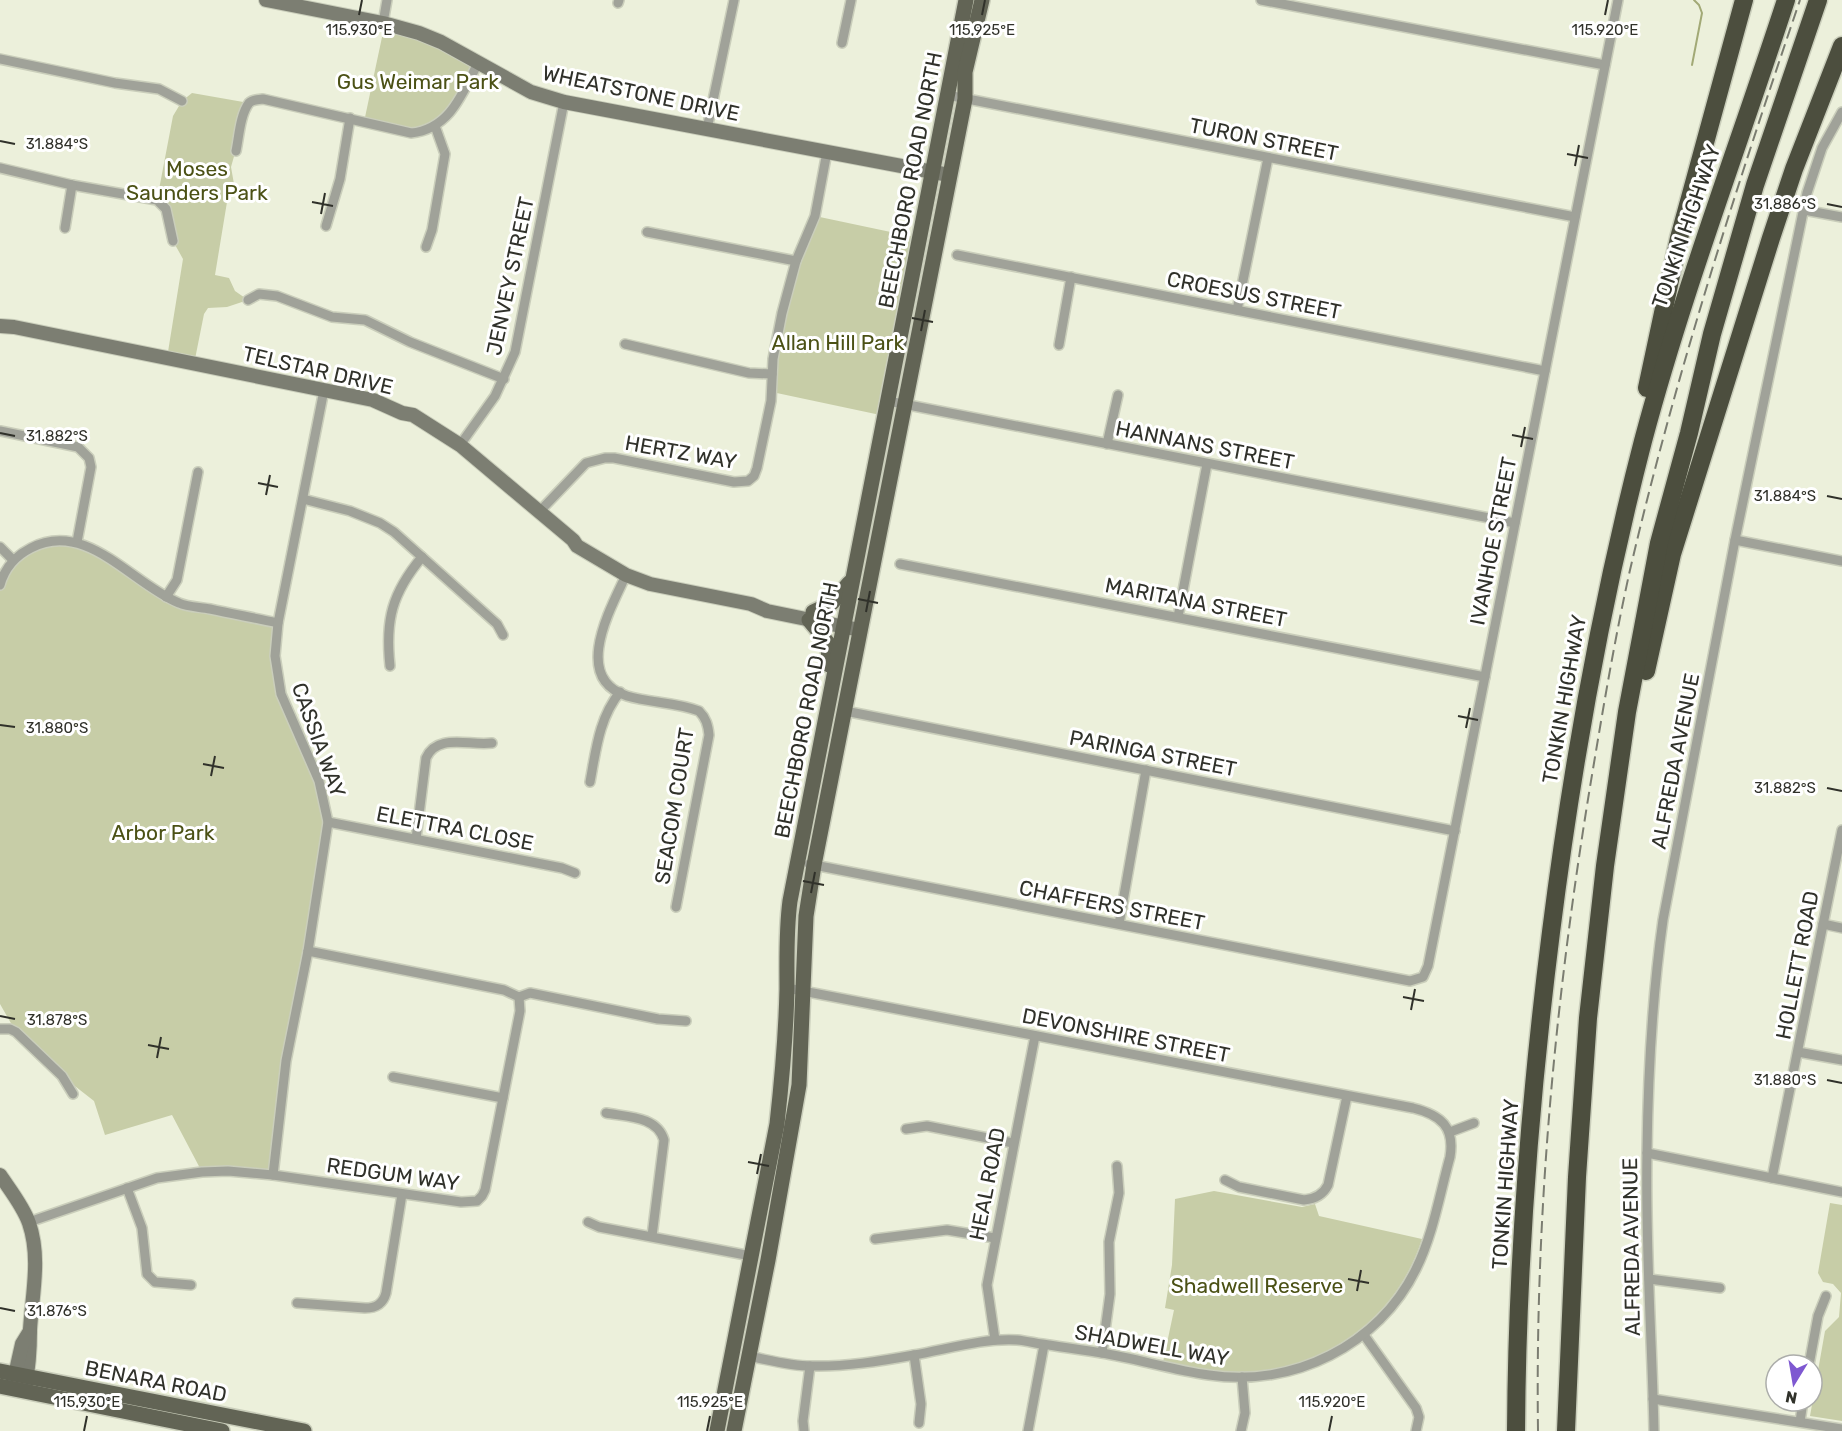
<svg xmlns="http://www.w3.org/2000/svg" width="1842" height="1431" viewBox="0 0 1842 1431" font-family="Rubik,sans-serif">
  <rect width="100%" height="100%" fill="#ecf0db"/>
  <g fill="#c7cda7">
    <polygon points="385,23 478,63 455,108 419,132 364,122"/>
    <polygon points="192,93 249,103 231,167 234,184 227,202 215,275 229,278 235,291 248,300 227,307 208,308 204,314 194,364 167,358 183,259 173,241 166,209 157,200 173,116 182,101"/>
    <polygon points="815,216 919,238 885,416 772,392 782,313"/>
    <polygon points="77,542 166,597 278,623 276,667 327,810 286,1061 273,1175 202,1172 172,1115 105,1135 94,1101 62,1076 16,1032 0,1004 0,585 8,567 36,545"/>
    <path d="M1214,1191L1302,1207L1315,1204L1319,1216L1422,1239C1397,1319 1323,1371 1240,1373C1214,1373 1188,1367 1163,1362L1174,1310L1165,1308L1172,1265L1175,1199Z"/>
    <polygon points="1830,1203 1842,1205 1842,1421 1810,1416 1825,1331 1839,1317 1841,1293 1833,1284 1823,1282 1818,1273"/>
  </g>
  <g fill="none" stroke-linecap="round" stroke-linejoin="round">
    <polyline stroke="#a2a976" stroke-width="2" points="1692,65 1702,13 1699,5 1694,0"/>
    <g stroke="#cacebb" stroke-width="12">
      <g id="street">
        <polyline points="1261,0 1605,65"/>
        <polyline points="618,3 619,0"/>
        <polyline points="383,23 387,0"/>
        <polyline points="842,43 851,0"/>
        <polyline points="0,59 115,83 159,89 182,101"/>
        <polyline points="947,95 1575,217"/>
        <polyline points="707,129 734,0"/>
        <path d="M236,151C239,137 240,115 249,103C253,99 258,100 263,99L411,133C450,129 462,94 478,63"/>
        <polyline points="0,168 72,185 157,200 166,209 173,241"/>
        <polyline points="1804,210 1842,217"/>
        <polyline points="326,226 340,179 350,118"/>
        <polyline points="65,228 72,185"/>
        <polyline points="647,232 796,261"/>
        <polyline points="426,247 432,230 445,154 435,126"/>
        <polyline points="957,255 1545,371"/>
        <polyline points="248,300 259,294 277,296 332,317 365,320 410,342 504,379"/>
        <polyline points="1237,310 1268,158"/>
        <polyline points="625,344 749,373 772,374"/>
        <polyline points="1059,345 1071,277"/>
        <polyline points="888,401 1515,523"/>
        <polyline points="0,431 78,447 89,458 91,467 77,542"/>
        <polyline points="1107,444 1118,395"/>
        <polyline points="460,445 495,396 515,352 564,102"/>
        <polyline points="303,499 350,511 380,523 394,532 497,624 503,635"/>
        <polyline points="539,512 586,463 605,458 614,458 734,482 748,481 754,476 757,468 771,401 773,359 782,313 796,261 815,216 827,152"/>
        <polyline points="1735,540 1842,561"/>
        <polyline points="0,547 13,560"/>
        <polyline points="900,564 1485,677"/>
        <path d="M626,575C611,608 571,678 627,696C650,703 676,702 699,711C706,718 708,725 709,735L676,907"/>
        <path d="M0,585C5,567 15,556 31,548C86,519 132,584 179,603C188,607 200,607 210,609C233,614 255,618 278,623"/>
        <polyline points="166,597 177,580 198,472"/>
        <polyline points="1178,617 1207,464"/>
        <path d="M390,666C385,620 392,593 422,557"/>
        <polyline points="845,711 1455,831"/>
        <path d="M590,782C596,750 599,718 620,692"/>
        <polyline points="328,822 562,868 575,873"/>
        <path d="M416,839L426,758C437,733 469,746 492,743"/>
        <polyline points="809,864 1410,981 1423,977 1428,966 1618,0"/>
        <polyline points="1119,924 1146,770"/>
        <polyline points="1823,924 1842,928"/>
        <polyline points="519,997 530,993 658,1019 686,1021"/>
        <polyline points="0,1029 10,1029 16,1032 62,1076 73,1094"/>
        <polyline points="1798,1052 1842,1060"/>
        <polyline points="393,1077 503,1098"/>
        <path d="M606,1113C627,1117 657,1116 664,1140L652,1236"/>
        <polyline points="906,1129 927,1126 1013,1143"/>
        <polyline points="1450,1132 1474,1123"/>
        <polyline points="1647,1153 1842,1192"/>
        <polyline points="273,1175 286,1061 308,951 328,822 319,781 281,694 275,656 278,623 324,390"/>
        <polyline points="1772,1178 1842,830"/>
        <path d="M1225,1180L1239,1187L1304,1200C1315,1199 1323,1195 1328,1185L1347,1096"/>
        <polyline points="127,1188 142,1228 147,1274 155,1282 191,1285"/>
        <polyline points="29,1222 157,1178 202,1172 228,1171 273,1175 461,1202 477,1201 482,1196 485,1190 520,1011 519,997 504,990 308,951"/>
        <polyline points="588,1222 599,1227 751,1256"/>
        <polyline points="875,1239 947,1230 995,1238"/>
        <polyline points="1649,1279 1720,1288"/>
        <path d="M297,1303L365,1308C376,1308 383,1304 386,1293L402,1194"/>
        <polyline points="1364,1335 1416,1408 1419,1417 1416,1431"/>
        <polyline points="995,1340 987,1285 1035,1036"/>
        <polyline points="1102,1353 1110,1294 1109,1242 1119,1193 1117,1166"/>
        <polyline points="914,1355 921,1404 919,1423"/>
        <path d="M748,1356C769,1360 790,1366 811,1366C845,1367 881,1361 914,1355C948,1349 983,1338 1017,1340C1028,1341 1038,1344 1049,1345C1066,1348 1085,1350 1102,1353C1138,1359 1173,1370 1209,1375C1293,1388 1379,1345 1416,1269C1433,1235 1440,1193 1450,1157C1455,1127 1441,1115 1413,1108L787,988"/>
        <polyline points="1809,1365 1818,1316 1826,1296"/>
        <polyline points="1653,1399 1842,1429"/>
        <polyline points="1800,1422 1803,1401"/>
        <polyline points="804,1431 803,1421 810,1366"/>
        <polyline points="1028,1431 1044,1345"/>
        <polyline points="1241,1431 1245,1413 1242,1377"/>
        <path d="M1654,1431C1652,1338 1645,1245 1647,1152C1648,1075 1652,997 1663,920L1735,540L1807,193L1822,148L1842,112"/>
      </g>
    </g>
    <g stroke="#cacebb" stroke-width="16">
      <g id="secondary">
        <polyline points="266,0 383,23 419,33 441,42 531,92 564,102 949,175"/>
        <polyline points="0,326 14,327 373,400 402,413 413,415 460,445 573,540 577,546 626,575 650,584 751,604 767,611 855,629"/>
        <path d="M0,1175C10,1190 23,1206 29,1223C41,1258 32,1295 30,1330C30,1349 29,1367 25,1386"/>
        <polyline points="13,1384 22,1344 30,1331"/>
      </g>
    </g>
    <g stroke="#cacebb" stroke-width="18">
      <g id="primary">
        <polyline points="813,612 832,603 849,583"/>
        <polyline points="809,620 828,643 829,665"/>
        <polyline points="0,1371 304,1431"/>
        <polyline points="0,1386 222,1431"/>
        <path d="M717,1431L777,1124C782,1079 786,1034 787,989C787,960 786,931 790,901L966,0"/>
        <polyline points="734,1431 768,1260 799,1085 806,916 814,865 965,99 965,72 982,0"/>
      </g>
    </g>
    <g stroke="#cacebb" stroke-width="21">
      <g id="highway">
        <polyline points="1647,388 1679,238 1744,0"/>
        <polyline points="1646,671 1672,554 1771,238 1794,169 1842,46"/>
        <path d="M1516,1431C1517,1264 1530,1098 1551,932C1572,766 1601,603 1643,441C1683,291 1738,147 1786,0"/>
        <polyline points="1566,1431 1577,1177 1588,1018 1605,866 1627,712 1659,543 1689,433 1712,334 1755,185 1818,0"/>
      </g>
    </g>
    <use href="#street" stroke="#a0a299" stroke-width="9"/>
    <use href="#secondary" stroke="#7c7e72" stroke-width="14"/>
    <use href="#primary" stroke="#626455" stroke-width="15"/>
    <use href="#highway" stroke="#4c4e3e" stroke-width="18"/>
    <path stroke="#7b7d71" stroke-width="2" stroke-dasharray="12 6" stroke-linecap="butt" d="M1538,1431C1535,1215 1555,1000 1590,787C1602,715 1614,642 1630,570C1675,377 1736,188 1800,0"/>
  </g>
  <path fill="none" stroke="#30312a" stroke-width="2" d="M359,15L362,0M982,15L985,0M1605,15L1608,0M0,141L15,144M1567,154L1588,158M1575,166L1579,145M312,202L333,206M1827,204L1842,207M321,214L325,193M912,318L933,322M921,331L925,310M0,433L15,436M1512,435L1533,439M1521,447L1525,427M258,483L278,487M266,495L270,475M1827,496L1842,499M858,599L878,603M866,612L870,591M1458,716L1478,720M0,725L15,727M1466,728L1470,708M203,764L224,768M211,776L215,756M1827,788L1842,791M803,881L824,885M811,893L815,872M1403,997L1424,1001M1411,1010L1415,989M0,1016L15,1019M148,1045L169,1049M157,1058L161,1037M1827,1080L1842,1083M748,1162L769,1166M757,1174L761,1154M1348,1279L1369,1283M1357,1291L1361,1270M0,1308L15,1311M84,1431L87,1416M707,1431L710,1416M1329,1431L1332,1416"/>
  <g text-anchor="middle" dominant-baseline="central" stroke-width="6" stroke-linejoin="round" paint-order="stroke">
    <g font-size="21" fill="#4b5115" stroke="#fff">
      <text x="418" y="81">Gus Weimar Park</text>
      <text x="197" y="168">Moses<tspan x="197" dy="24">Saunders Park</tspan></text>
      <text x="838" y="342">Allan Hill Park</text>
      <text x="163" y="832">Arbor Park</text>
      <text x="1257" y="1285">Shadwell Reserve</text>
    </g>
    <g font-size="21" fill="#30312a" stroke="#fff">
      <text transform="translate(641 93) rotate(12)">WHEATSTONE DRIVE</text>
      <text transform="translate(1264 139) rotate(11)">TURON STREET</text>
      <text transform="translate(910 180) rotate(-79)">BEECHBORO ROAD NORTH</text>
      <text transform="translate(1686 226) rotate(-71)">TONKIN HIGHWAY</text>
      <text transform="translate(510 276) rotate(-78)">JENVEY STREET</text>
      <text transform="translate(1254 295) rotate(11)">CROESUS STREET</text>
      <text transform="translate(318 370) rotate(13)">TELSTAR DRIVE</text>
      <text transform="translate(1205 445) rotate(11)">HANNANS STREET</text>
      <text transform="translate(681 452) rotate(10)">HERTZ WAY</text>
      <text transform="translate(1493 541) rotate(-79)">IVANHOE STREET</text>
      <text transform="translate(1196 602) rotate(11)">MARITANA STREET</text>
      <text transform="translate(1564 699) rotate(-80)">TONKIN HIGHWAY</text>
      <text transform="translate(806 710) rotate(-79)">BEECHBORO ROAD NORTH</text>
      <text transform="translate(319 740) rotate(70)">CASSIA WAY</text>
      <text transform="translate(1153 753) rotate(11)">PARINGA STREET</text>
      <text transform="translate(1675 761) rotate(-79)">ALFREDA AVENUE</text>
      <text transform="translate(674 806) rotate(-81)">SEACOM COURT</text>
      <text transform="translate(455 828) rotate(11)">ELETTRA CLOSE</text>
      <text transform="translate(1112 905) rotate(11)">CHAFFERS STREET</text>
      <text transform="translate(1797 965) rotate(-79)">HOLLETT ROAD</text>
      <text transform="translate(1126 1035) rotate(11)">DEVONSHIRE STREET</text>
      <text transform="translate(393 1174) rotate(8)">REDGUM WAY</text>
      <text transform="translate(987 1184) rotate(-79)">HEAL ROAD</text>
      <text transform="translate(1505 1184) rotate(-86)">TONKIN HIGHWAY</text>
      <text transform="translate(1631 1247) rotate(-91)">ALFREDA AVENUE</text>
      <text transform="translate(1152 1345) rotate(10)">SHADWELL WAY</text>
      <text transform="translate(156 1381) rotate(11)">BENARA ROAD</text>
    </g>
  </g>
  <g font-size="15" text-anchor="middle" fill="#30312a" stroke="#fff" stroke-width="6" stroke-linejoin="round" paint-order="stroke">
    <text x="359" y="35">115.930°E</text>
    <text x="982" y="35">115.925°E</text>
    <text x="1605" y="35">115.920°E</text>
    <text x="57" y="149">31.884°S</text>
    <text x="1785" y="209">31.886°S</text>
    <text x="57" y="441">31.882°S</text>
    <text x="1785" y="501">31.884°S</text>
    <text x="57" y="733">31.880°S</text>
    <text x="1785" y="793">31.882°S</text>
    <text x="57" y="1025">31.878°S</text>
    <text x="1785" y="1085">31.880°S</text>
    <text x="57" y="1316">31.876°S</text>
    <text x="87" y="1407">115.930°E</text>
    <text x="710" y="1407">115.925°E</text>
    <text x="1332" y="1407">115.920°E</text>
  </g>
  <g transform="translate(1794 1383) rotate(191)"><circle r="28" fill="#ffffff" stroke="#acadaa" stroke-width="1.5"/>
  <path d="M0-4.5L10 22L0 15L-10 22Z" fill="#7e58d1"/>
  <text y="-9" font-size="16" font-weight="bold" text-anchor="middle" fill="#30312a">N</text>
  </g>
</svg>
